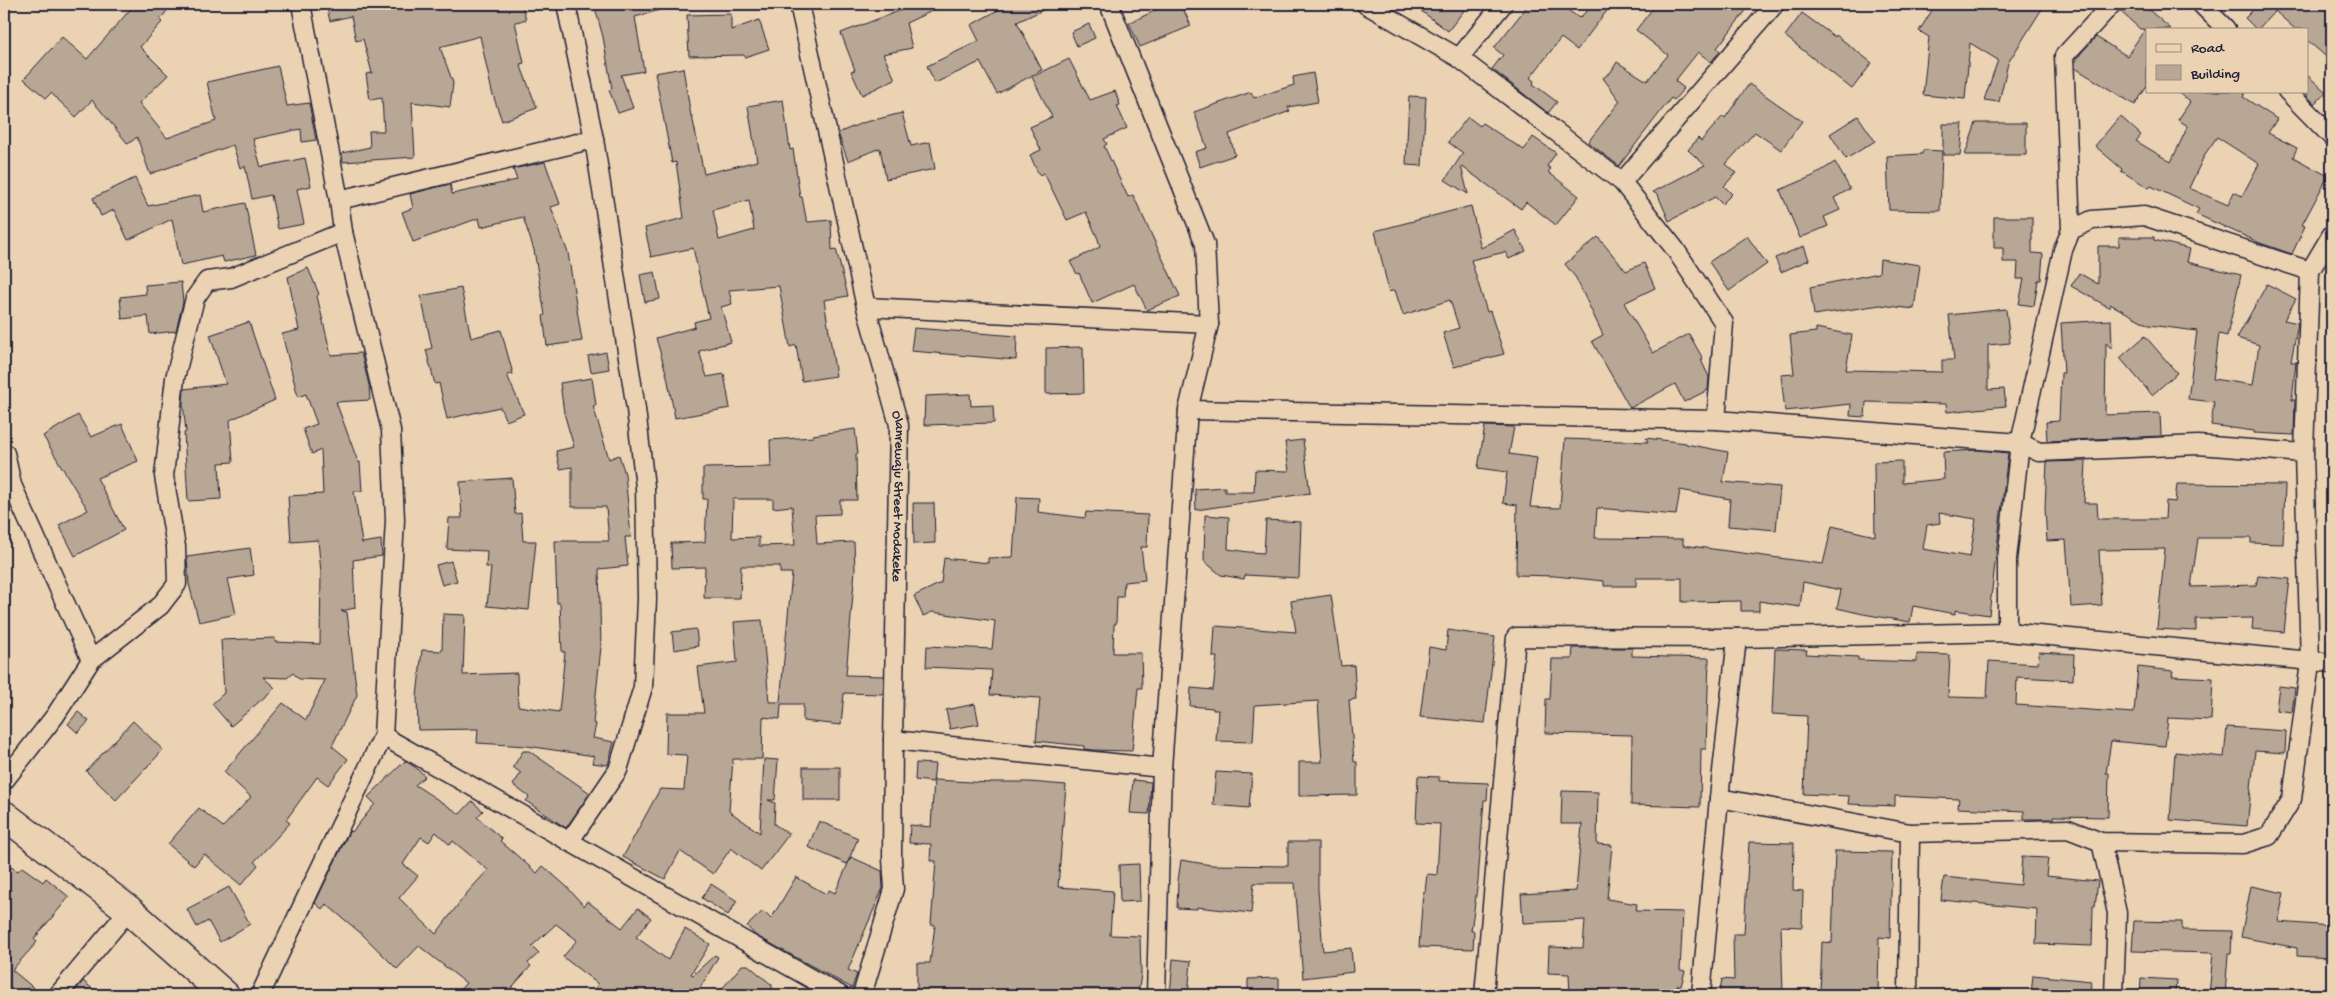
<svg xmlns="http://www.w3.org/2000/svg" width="2336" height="999" viewBox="0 0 2336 999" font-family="'Gochi Hand',sans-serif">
  <rect width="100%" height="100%" fill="#ead2b2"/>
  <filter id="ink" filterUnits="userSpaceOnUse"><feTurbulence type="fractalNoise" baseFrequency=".02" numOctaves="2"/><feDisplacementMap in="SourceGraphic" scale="10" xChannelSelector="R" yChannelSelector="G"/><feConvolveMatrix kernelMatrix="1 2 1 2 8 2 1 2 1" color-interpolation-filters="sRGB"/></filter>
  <g filter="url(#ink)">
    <g fill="#b8a794" stroke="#22223b" fill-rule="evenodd">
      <polygon points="135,4 172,4 160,20 162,22 140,47 168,75 139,103 167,138 216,121 207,82 278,66 287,106 309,103 316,140 302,142 301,129 253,139 261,167 305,158 311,186 297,189 304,224 278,229 271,195 252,199 245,166 240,168 233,145 150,174 137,137 128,144 92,100 76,117 51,93 46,98 24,79 62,37 87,59"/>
      <polygon points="326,4 522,4 526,20 515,22 524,63 520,64 537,108 502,121 492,92 480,36 440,47 453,83 450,107 412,102 415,157 343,162 342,153 370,147 369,131 384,131 382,98 370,100 366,74 372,73 363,39 356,41 351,16 330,21"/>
      <polygon points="594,4 666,4 667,8 635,17 644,71 621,75 633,108 618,113 609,90 612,89 603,37"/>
      <polygon points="902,4 947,4 906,23 912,48 883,54 895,79 862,95 851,71 855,70 841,33 904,9"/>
      <polygon points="1009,4 1056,4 1017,22 1042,70 997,94 980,62 935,83 927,66 979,41 971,25"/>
      <polygon points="1169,4 1181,4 1191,26 1140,47 1129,23"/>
      <polygon points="1412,4 1469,4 1448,31"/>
      <polygon points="1529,4 1560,4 1579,18 1595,4 1612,4 1577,50 1561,38 1530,78 1534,81 1533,84 1557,102 1548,113 1492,69 1503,55 1494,48"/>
      <polygon points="1656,4 1751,4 1717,48 1720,51 1711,62 1698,52 1675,81 1684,88 1674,100 1671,98 1619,166 1588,142 1620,101 1603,78 1611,72 1617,62 1647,81 1668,55 1636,30"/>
      <polygon points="1936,4 2045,4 2008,63 1999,102 1984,100 1998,60 1970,43 1965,99 1923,95 1929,37 1919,31"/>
      <polygon points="2122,4 2142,4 2171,29 2147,29 2147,86 2135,105 2075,68 2075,63 2081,53 2096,37 2127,56 2145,29 2140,29 2120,11"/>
      <polygon points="2259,4 2332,4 2332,62 2307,40 2307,29 2295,29 2275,11 2258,29 2256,29 2245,18"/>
      <polygon points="1802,13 1835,37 1836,35 1872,63 1852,89 1785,36"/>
      <polygon points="731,14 731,30 759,20 769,49 745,57 744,55 689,56 687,15"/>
      <polygon points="1089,24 1095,38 1077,46 1071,32"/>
      <polygon points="1069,59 1090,100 1115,91 1120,105 1117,106 1127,128 1104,139 1107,144 1104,146 1128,197 1133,195 1180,296 1147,310 1134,284 1092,303 1079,273 1077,274 1070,262 1100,247 1098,239 1086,212 1067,220 1044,173 1039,175 1030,155 1041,150 1030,127 1052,117 1032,77"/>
      <path d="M683,68L691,116H692L704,174L757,161L748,106L783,100L790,150L793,149L800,197H802L806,218L808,222L831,220L832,250L836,249L848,296L824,300L836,376L802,381L796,345L790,347L779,286L729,290L732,304L721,307L731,342L699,351L707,377L724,374L730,408L675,418L667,376L656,338L695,327L694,322L709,318L693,248L651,257L645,228L684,218L676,162L672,163L655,73ZM749,200L754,230L719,240L713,210Z"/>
      <polygon points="1313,73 1318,102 1288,107 1290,111 1229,134 1235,155 1200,167 1195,152 1207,148 1194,112 1251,92 1254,98 1294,85 1293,77"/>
      <polygon points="2307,75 2326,92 2315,104 2307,96"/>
      <polygon points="1749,84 1802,121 1781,150 1755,132 1726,164 1736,173 1724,186 1732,194 1722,204 1715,197 1669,221 1658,195 1653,192 1705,165 1688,150 1698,138 1701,141 1723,116 1725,118"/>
      <path d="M2177,91H2246L2243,97L2277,119L2268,133L2297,148L2293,157L2328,176L2302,225L2305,226L2292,254L2260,243L2196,214L2199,209L2151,186L2149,188L2121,171L2122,169L2095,146L2120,116L2141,135L2136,141L2171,162L2188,126L2178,120L2190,102ZM2217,137L2259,164L2242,196L2234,192L2228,205L2189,188L2205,154Z"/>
      <polygon points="1409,96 1426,97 1422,166 1406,165"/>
      <polygon points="902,113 911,146 930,142 935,169 886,179 880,148 848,161 838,133 862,123"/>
      <polygon points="1858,116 1875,141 1846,159 1830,134"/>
      <polygon points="1468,117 1480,126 1482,123 1524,150 1533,137 1556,153 1547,166 1551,169 1548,172 1579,196 1556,225 1526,202 1521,209 1461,166 1468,194 1445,180 1463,153 1448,142"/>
      <polygon points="1976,123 2026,123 2026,155 1965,155"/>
      <polygon points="1943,124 1963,124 1960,155 1943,155"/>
      <polygon points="1923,150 1942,151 1940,211 1889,210 1887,156 1922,154"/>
      <polygon points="545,162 560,204 551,207 568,253 582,341 547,346 543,316 545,315 534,250 523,217 481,227 479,218 413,242 402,212 413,208 410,194 450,184 452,194 517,180 513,169"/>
      <polygon points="1835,162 1850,189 1834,198 1840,210 1824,217 1828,226 1800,238 1780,190 1813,176"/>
      <polygon points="135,178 148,206 200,195 203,212 245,203 256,255 224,262 222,256 181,265 172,219 128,240 114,210 101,216 93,198"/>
      <polygon points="1471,206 1481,248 1515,230 1526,251 1509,259 1505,252 1471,260 1487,312 1490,311 1504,354 1454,367 1443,333 1459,328 1450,300 1403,315 1395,290 1389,292 1375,231"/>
      <polygon points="1994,217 2032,217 2032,253 2043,254 2041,280 2038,280 2034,306 2019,304 2024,279 2017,279 2018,262 2003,262 2003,248 1994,248"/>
      <polygon points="1747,236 1767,264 1729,291 1709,262"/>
      <polygon points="1598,237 1626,271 1644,263 1655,288 1624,303 1653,353 1689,334 1703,359 1701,360 1709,377 1708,390 1684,402 1675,384 1630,408 1592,341 1603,335 1576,278 1565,264"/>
      <polygon points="2119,237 2154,237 2154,240 2190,249 2187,262 2241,275 2227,336 2219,334 2213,379 2253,385 2259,345 2237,338 2267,284 2296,299 2284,320 2298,323 2291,362 2296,362 2292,400 2295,400 2294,435 2254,433 2254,431 2211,425 2214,402 2188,399 2197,331 2149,325 2110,304 2110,308 2071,286 2079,273 2098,284 2098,246 2119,246"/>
      <polygon points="1804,246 1809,260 1781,272 1775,258"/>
      <polygon points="1880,259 1920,265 1914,309 1880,305 1814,315 1810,287 1879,273"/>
      <polygon points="308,268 319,294 317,296 331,355 361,353 369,385 370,400 336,402 358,462 360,462 362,491 354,491 362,543 381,540 382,556 353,560 355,608 341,611 347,612 357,695 332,746 348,759 328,785 317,777 286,820 290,823 254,862 258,865 241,885 204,854 194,866 168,844 199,808 223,827 251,797 224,772 283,703 306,720 325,680 299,679 293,673 287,678 263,677 275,688 231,726 212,704 224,693 221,640 275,638 275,642 320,644 321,573 318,540 291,542 288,496 323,494 321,450 312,454 303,429 317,424 306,394 298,397 282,334 299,330 288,277"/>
      <polygon points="655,272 660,299 645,302 640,275"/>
      <polygon points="181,282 183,302 176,331 150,334 148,316 122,319 120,297 146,294 145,285"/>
      <polygon points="461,288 471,338 501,330 513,374 507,375 524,414 506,421 500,407 447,419 439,383 435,384 426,350 432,348 421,296"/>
      <polygon points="2006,309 2010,343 1988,345 1988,390 2004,389 2006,406 1947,412 1946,404 1866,402 1865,417 1850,416 1851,404 1785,411 1781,375 1794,374 1790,335 1816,332 1816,328 1852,335 1846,370 1942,372 1942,360 1954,360 1949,315"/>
      <polygon points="2111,320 2112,349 2106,343 2105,415 2160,413 2161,436 2047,441 2046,422 2059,421 2061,373 2064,373 2061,323"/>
      <polygon points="249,322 275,400 230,420 233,462 219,463 221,499 188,501 184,433 186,432 183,404 184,389 226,384 210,335"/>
      <polygon points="914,328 1017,336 1016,360 911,351"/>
      <polygon points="2145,336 2177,373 2152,395 2120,358"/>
      <polygon points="1083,347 1084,393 1046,394 1046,348"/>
      <polygon points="606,352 609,369 591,372 588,356"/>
      <polygon points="592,378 596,405 593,406 609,459 619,455 625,474 631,537 625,537 628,566 599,569 601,647 593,723 596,724 593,738 614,742 608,765 592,763 594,756 527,746 477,743 478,729 418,730 417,697 422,650 442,651 443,614 465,615 463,675 517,673 518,706 559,712 565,652 562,652 560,603 557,603 555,541 609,541 606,507 572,507 572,467 560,469 556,451 574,447 564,413 560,383"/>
      <polygon points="970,394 971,406 993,405 994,423 924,425 925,396"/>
      <polygon points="78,415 91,437 122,424 138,461 97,478 124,530 75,556 59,525 88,510 43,436"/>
      <path d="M1485,426L1514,427L1509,454L1537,458L1530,507L1560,508L1565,439L1648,442L1646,438L1686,443V444L1728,452L1723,482L1780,487L1776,530L1728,526L1730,499L1680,490L1676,515L1597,508L1595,538L1683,539V545L1823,564L1832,526L1875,536L1874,462L1902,461V483L1944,479L1943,452L1977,450L2008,453L1989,615L1955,610V614L1913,606L1910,622L1863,614L1837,608L1841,590L1803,582L1800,607L1759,601V611H1741V601L1682,602V578H1636V586H1604V581L1555,576L1516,575L1517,505L1503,503L1507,472L1478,468ZM1939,513L1976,519L1970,557L1923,549L1927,525L1940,523Z"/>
      <path d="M855,429L858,454H856L857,500H840V514L815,515L817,544L854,542L855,570L846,675L884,676L883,694L844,693L841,725L803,721V704H781L780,719L763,717L762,759H733L729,811L760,833L764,759L778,760L775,800H768L775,803L774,824L789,834L761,871L731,848L713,874L680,851L665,879L623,857L660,789L684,790L687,755L666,754L667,713H704L698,667L737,662L734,622L762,620L769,702H780L792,573H780V566H741L740,598H704L705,567L672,568L671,543L705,542L707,499H703V468L771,467L770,440L813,437V435ZM733,499H773V508L792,506L795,545L759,546V537L732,538Z"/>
      <polygon points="1303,440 1310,493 1196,510 1195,489 1225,487 1225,492 1254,492 1255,470 1289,471 1285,442"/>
      <polygon points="2086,461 2084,503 2097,503 2098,519 2165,519 2166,501 2175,502 2177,484 2285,485 2283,544 2251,543 2251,538 2198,538 2191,587 2256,585 2258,576 2290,579 2284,632 2252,629 2253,618 2196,619 2196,631 2157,629 2165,549 2099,550 2102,605 2071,607 2066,540 2047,541 2045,508 2047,462"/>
      <polygon points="512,478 515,514 521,513 523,541 536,541 529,610 487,606 491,567 486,567 487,551 447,549 449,518 462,518 460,482"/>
      <polygon points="1017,497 1039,498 1038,512 1085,518 1086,512 1148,515 1147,547 1141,547 1145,580 1124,582 1123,597 1117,597 1116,624 1114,624 1113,653 1141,653 1142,688 1138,688 1132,751 1093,750 1084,749 1084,746 1036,741 1040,698 990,695 992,670 926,667 927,646 992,649 995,621 932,612 923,616 914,596 941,583 944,558 988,563 988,558 1013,557"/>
      <polygon points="913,503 934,503 935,543 914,544"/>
      <polygon points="1205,515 1229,517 1228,549 1248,552 1264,553 1266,520 1301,522 1299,578 1245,575 1244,579 1221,575 1204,561"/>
      <polygon points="250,548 254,575 228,579 236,614 199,622 189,584 187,557"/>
      <polygon points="451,561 457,581 442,585 436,565"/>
      <polygon points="1331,595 1341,666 1354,665 1356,699 1349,700 1354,762 1357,762 1357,795 1299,796 1299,762 1322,762 1318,701 1255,705 1253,742 1216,741 1218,710 1213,710 1213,708 1190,706 1191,688 1213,690 1217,657 1213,657 1215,626 1296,632 1291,601"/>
      <polygon points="696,629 698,646 674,650 672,632"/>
      <polygon points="1448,630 1495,637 1485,723 1420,717 1429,647 1446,650"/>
      <polygon points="1573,648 1632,648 1632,656 1709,658 1706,749 1701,749 1700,807 1631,805 1632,735 1545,733 1546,699 1550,699 1552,659 1572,659"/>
      <polygon points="1775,649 1807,650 1806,654 1858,657 1858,660 1917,662 1917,654 1950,655 1948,697 1987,698 1989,661 2038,664 2039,652 2074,654 2073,680 2017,677 2016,705 2134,713 2138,667 2173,671 2172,676 2213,678 2211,720 2168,718 2165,746 2111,741 2106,773 2109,773 2108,817 2054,816 2054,819 2024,819 2024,811 1958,808 1959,799 1895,796 1895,806 1848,804 1849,796 1804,794 1807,716 1772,714"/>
      <polygon points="2279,686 2295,688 2292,712 2276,710"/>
      <polygon points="975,704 979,724 950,729 946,710"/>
      <polygon points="78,712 89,721 78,733 68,724"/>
      <polygon points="133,721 163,750 116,800 86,771"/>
      <polygon points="2227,727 2286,731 2285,753 2255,751 2247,826 2170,820 2175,752 2224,757"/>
      <polygon points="523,751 529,751 590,793 566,828 526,801 529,797 513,785 521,773 513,767"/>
      <path d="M405,761L415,767L425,776L415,785L460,814L472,801L483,811L477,817L502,839L500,841L537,873L543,866L566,886L584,906L587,901L622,928L638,908L651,918L636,937L668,960L685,929L710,944L691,974L693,975L715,955L718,957L696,995H606L595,988L598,984L563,957L577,940L556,924L532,946L539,953L528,963L531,966L505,995H455L466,983L419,946L397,969L363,935L326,904L322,909L315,903L350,830L352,832L375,804L368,797ZM436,832L450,845L453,841L488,870L466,894L436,934L399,898L418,876L403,864L421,837L429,842Z"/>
      <polygon points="916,763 935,764 933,782 915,780"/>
      <rect x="803" y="767" width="37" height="33"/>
      <polygon points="1216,772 1252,774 1249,808 1213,805"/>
      <polygon points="1418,776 1439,777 1439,781 1488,783 1487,800 1484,800 1478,881 1471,931 1474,931 1473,949 1419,947 1423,892 1425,892 1427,874 1437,875 1440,824 1416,823"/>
      <polygon points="934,780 990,783 990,782 1029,782 1066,785 1058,887 1113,891 1110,935 1140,936 1141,974 1138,995 1107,992 1055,993 1054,995 917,995 917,963 930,963 935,925 931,925 936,861 930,861 931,844 909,843 910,825 931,827"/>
      <polygon points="1133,780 1151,782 1149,814 1130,813"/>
      <polygon points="1562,791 1598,792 1597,844 1612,845 1607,899 1637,904 1636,911 1683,912 1680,970 1685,971 1681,986 1677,985 1677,995 1614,993 1614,995 1570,995 1569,974 1548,973 1549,947 1583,948 1585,920 1523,923 1521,894 1576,891 1582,824 1561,824"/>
      <polygon points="819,821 858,838 847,864 808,847"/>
      <polygon points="1288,842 1318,842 1318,890 1323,951 1351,948 1353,972 1303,978 1295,883 1254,883 1251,913 1197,907 1197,909 1177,908 1178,881 1181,860 1211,865 1288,866"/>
      <polygon points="1749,842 1794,843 1793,890 1803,891 1802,927 1781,926 1783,995 1719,995 1722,979 1734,980 1733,934 1744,934"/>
      <polygon points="1835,851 1892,852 1890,938 1879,937 1878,995 1820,995 1822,942 1832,943"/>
      <polygon points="851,857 882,871 883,888 848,970 857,974 852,988 755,935 747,926 763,911 771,919 796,877 826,894 829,890 835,893"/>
      <polygon points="2022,857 2048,858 2046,876 2098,881 2095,906 2093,906 2092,946 2036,944 2037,909 1941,900 1944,877 2020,885"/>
      <polygon points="1139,864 1140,901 1120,902 1119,865"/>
      <polygon points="11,867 18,871 22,867 43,882 46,878 69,897 34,939 37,942 12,970 42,995 4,995 4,878"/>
      <polygon points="711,884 737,901 728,915 702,898"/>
      <polygon points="2251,886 2284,893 2278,922 2331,926 2330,958 2297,956 2297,948 2241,937"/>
      <polygon points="229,887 250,924 220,942 208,921 197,927 187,909"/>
      <polygon points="2134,921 2182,922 2182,930 2232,931 2231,954 2228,954 2225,995 2209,995 2213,953 2132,951"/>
      <polygon points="1173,959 1191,961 1188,995 1170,995"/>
      <polygon points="742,965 748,965 772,985 772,991 768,995 717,995"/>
      <polygon points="2033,975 2091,981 2090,995 2031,995"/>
      <polygon points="1279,978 1279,995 1248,995 1248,979"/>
      <polygon points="2141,978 2176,980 2175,995 2140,995"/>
      <polygon points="83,981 100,995 72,995"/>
    </g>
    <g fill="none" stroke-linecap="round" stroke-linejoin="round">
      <g stroke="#22223b" stroke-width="21">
        <g id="minor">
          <polyline points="566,4 594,139 636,409 645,487 647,599 643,687 618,770 569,842"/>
          <path id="s1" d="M799,4L866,307L899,425L893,740L892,859L894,889L862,995"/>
          <polyline points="1109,4 1205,244 1209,324 1188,410 1162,768 1156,995"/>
          <polyline points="1365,4 1459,58 1622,182 1675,249 1724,323 1716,420"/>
          <polyline points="2201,4 2226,29"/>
          <polyline points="1459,58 1503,4"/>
          <polyline points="2287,91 2332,137"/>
          <polyline points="1622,182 1775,4"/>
          <polyline points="339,200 594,139"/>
          <polyline points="2071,230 2064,56 2112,4"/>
          <polyline points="866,307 1209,324"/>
          <polyline points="1188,410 1716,420 2020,443 2039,452 2198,445 2304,453"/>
          <polyline points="5,453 12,485 91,660"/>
          <polyline points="2007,632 2007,559 2020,443 2063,250 2071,230 2092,220 2144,216 2310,271"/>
          <polyline points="383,736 840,995"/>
          <polyline points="893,740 1162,768"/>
          <polyline points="4,781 55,716 91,660 160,606 177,584 176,547 164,476 175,378 195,298 207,281 231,278 343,232"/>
          <polyline points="1719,798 1910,833 2068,829 2101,842 2243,844 2269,836 2292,799 2310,663 2304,453 2310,271 2332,234"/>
          <polyline points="2101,842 2117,913 2114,995"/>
          <polyline points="58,995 129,910"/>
          <polyline points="260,995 383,736 395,520 391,430 343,232 339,200 301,4"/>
          <polyline points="1484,995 1516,637 1737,638 2007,632 2332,663"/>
          <polyline points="1701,995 1719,798 1737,638"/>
          <polyline points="1908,995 1910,833"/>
        </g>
      </g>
      <g stroke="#22223b" stroke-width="31">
        <polyline id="primary" points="4,815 129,910 225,995"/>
      </g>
      <use href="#minor" stroke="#ead2b2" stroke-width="18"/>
      <use href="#primary" stroke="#ead2b2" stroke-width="28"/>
    </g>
  </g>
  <g text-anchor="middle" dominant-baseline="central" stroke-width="4" stroke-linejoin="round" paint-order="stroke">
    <g font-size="14" fill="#22223b" stroke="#ead2b2">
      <text stroke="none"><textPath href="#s1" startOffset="504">Olanrewaju Street Modakeke</textPath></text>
    </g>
  </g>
  <rect width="2336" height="999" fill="none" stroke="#ead2b2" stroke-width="20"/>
  <rect x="10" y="10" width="2316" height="979" fill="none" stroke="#22223b" stroke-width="2" filter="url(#ink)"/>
  <rect x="2146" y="28" width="162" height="65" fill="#ead2b2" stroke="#9a8c82"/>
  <rect x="2156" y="44" width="25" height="8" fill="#ead2b2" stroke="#9a8c82"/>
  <text x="2191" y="52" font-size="15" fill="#22223b">Road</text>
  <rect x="2156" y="65" width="25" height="15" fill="#b8a794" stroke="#9a8c82"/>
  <text x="2191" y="78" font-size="15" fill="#22223b">Building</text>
</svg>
